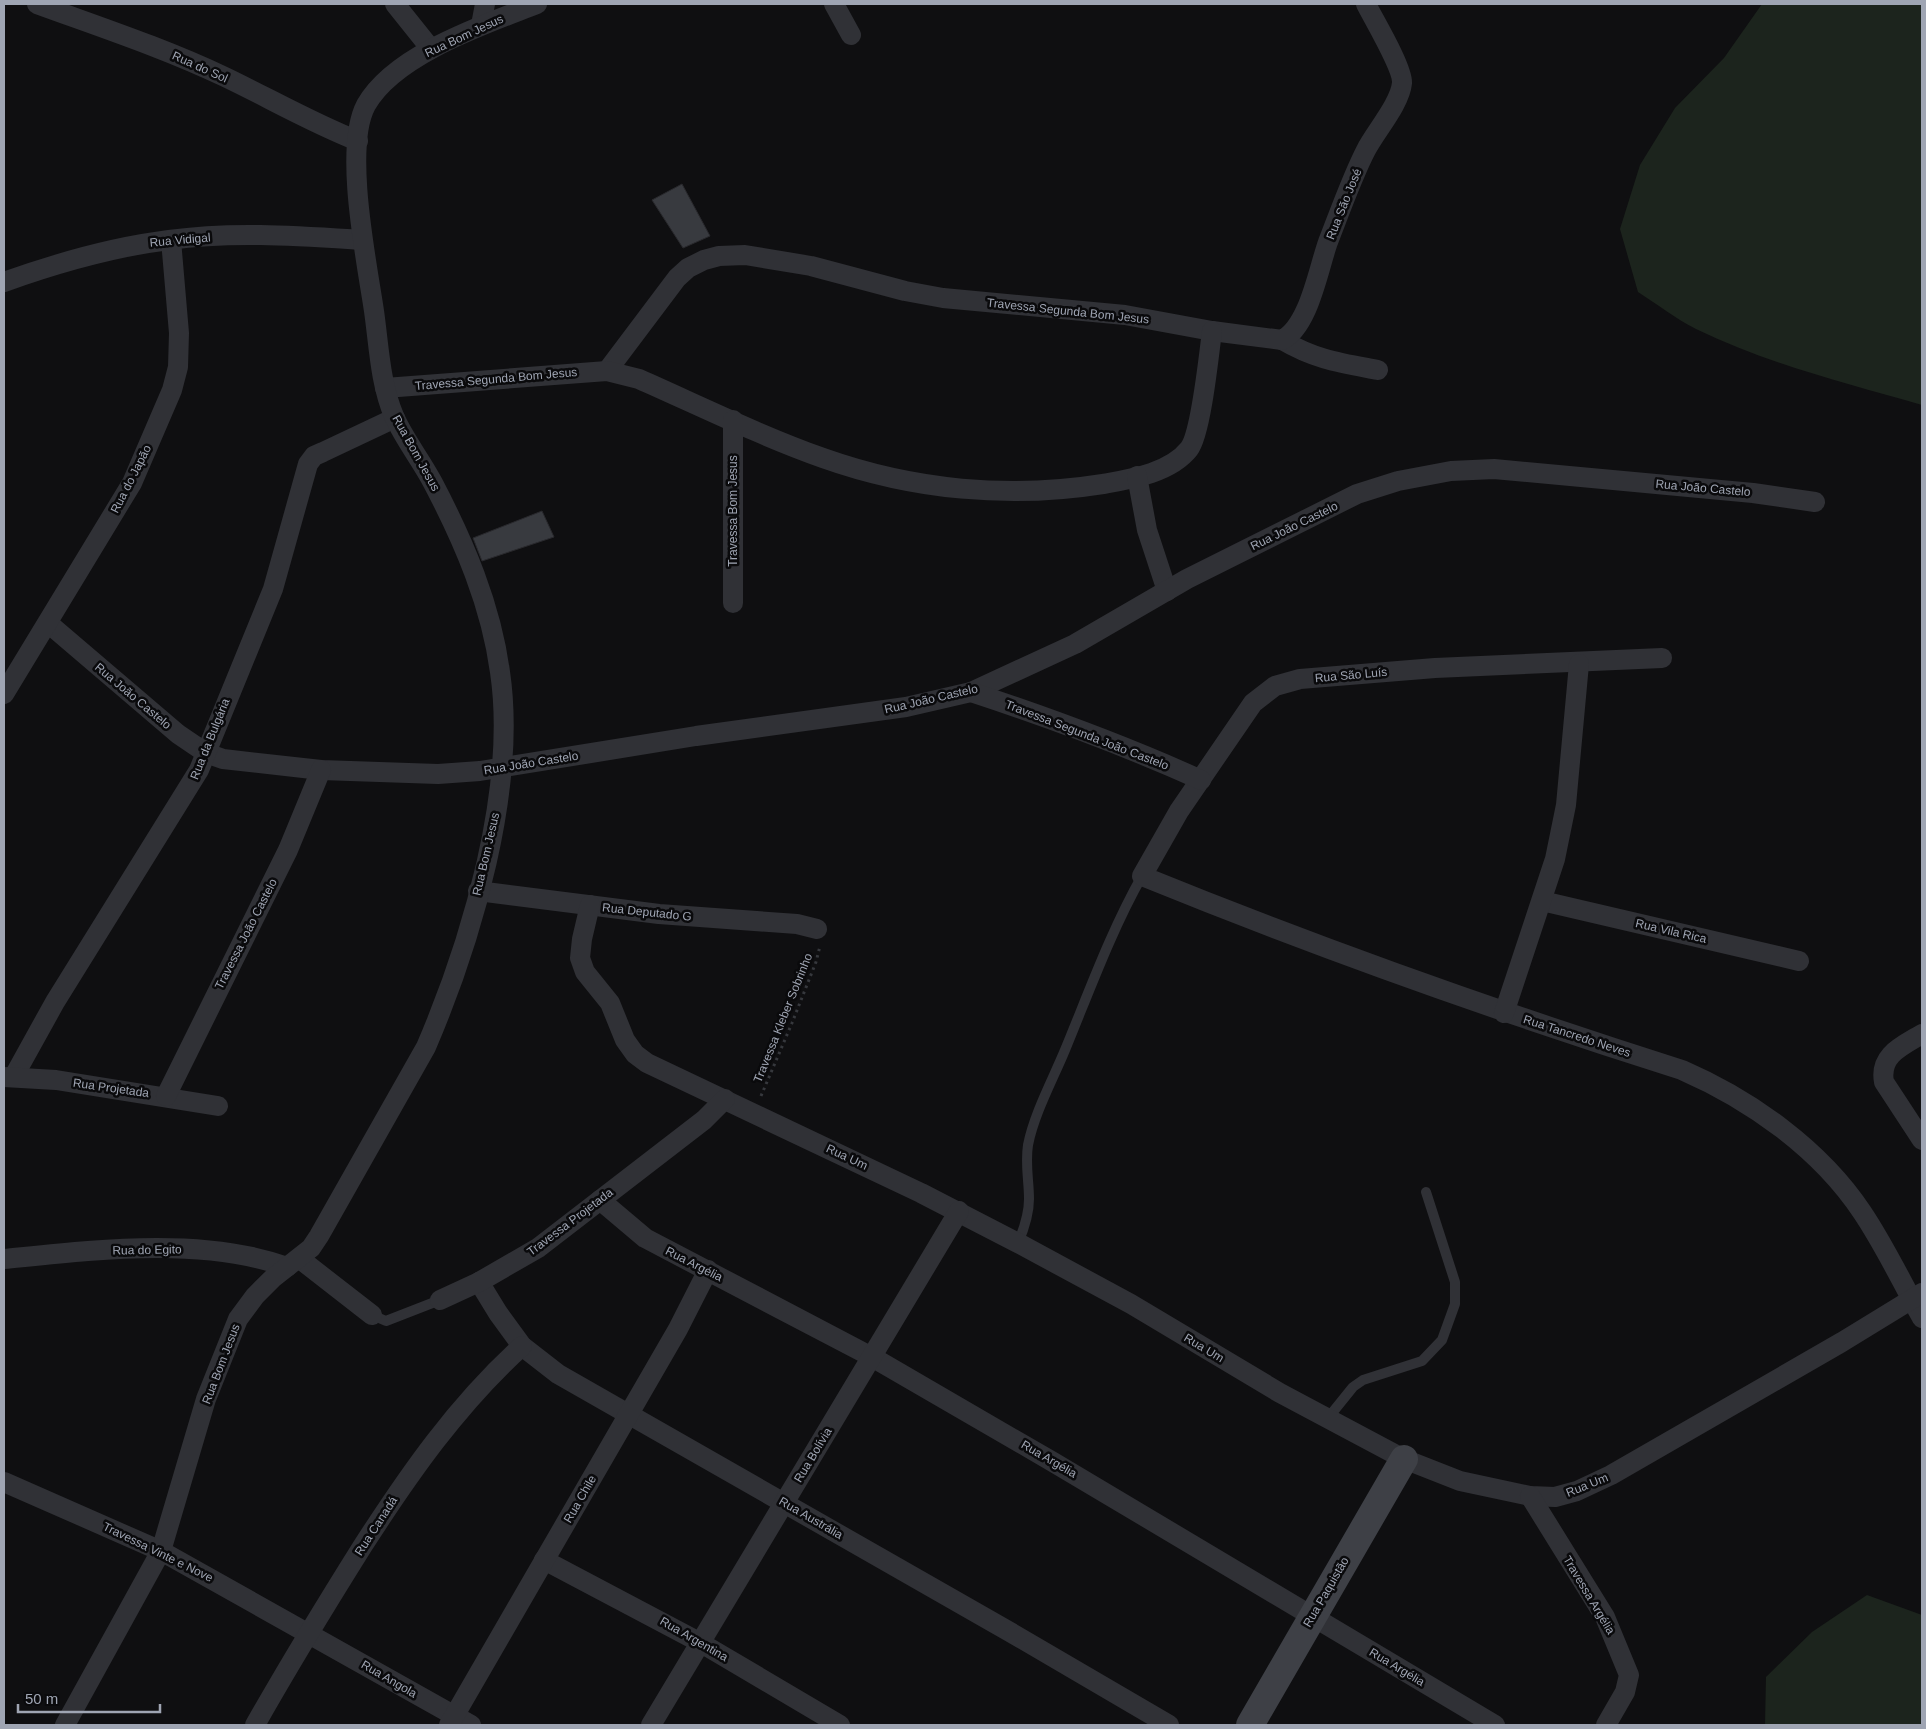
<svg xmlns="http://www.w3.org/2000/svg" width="1926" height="1729" viewBox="0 0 1926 1729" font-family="Helvetica,sans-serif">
  <rect width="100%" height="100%" fill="#0f0f11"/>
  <g fill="#1c241d">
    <path d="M1762,4H1922V405C1846,383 1768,364 1696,329C1676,319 1657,304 1638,292L1620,229L1640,165L1675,108L1724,58Z"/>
    <polygon points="1867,1595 1922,1615 1922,1725 1765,1725 1766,1677 1812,1632"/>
  </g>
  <g fill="#383a3f" stroke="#29292d">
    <polygon points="682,184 710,236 683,248 652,200"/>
    <polygon points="542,511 554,537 482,561 473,538"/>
  </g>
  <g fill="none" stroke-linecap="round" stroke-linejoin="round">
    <polyline stroke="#36383d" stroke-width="3" stroke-dasharray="2.5 4" stroke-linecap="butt" points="761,1096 792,1023 816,962 820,946"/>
    <g stroke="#303136" stroke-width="10">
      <path d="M1018,1243C1024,1229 1029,1214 1029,1199C1029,1181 1025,1164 1028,1145C1034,1114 1053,1079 1065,1050C1089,992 1111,931 1142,876"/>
      <polyline points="372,1315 386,1321 440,1300"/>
      <polyline points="1328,1418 1353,1387 1363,1380 1422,1361 1442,1340 1455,1304 1455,1282 1426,1192"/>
    </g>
    <g stroke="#303136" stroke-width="20">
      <path d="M37,4C100,27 164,48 225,77C269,98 312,123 358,141"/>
      <polyline points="395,4 431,49"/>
      <polyline points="834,4 851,35"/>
      <polyline points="481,25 485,4"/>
      <path d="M4,282C57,263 113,247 169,240C233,231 299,236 362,240"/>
      <path d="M1282,340C1316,360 1341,363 1378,370"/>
      <path d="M607,371L677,278L688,268L704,260L719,256L745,255L811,266L905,291L943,298L1125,315L1212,331L1282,340C1309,326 1318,270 1328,242C1339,214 1352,177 1366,150C1375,132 1400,104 1402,83C1403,68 1374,20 1366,4"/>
      <path d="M385,388L607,371L639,379C700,406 761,436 823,458C913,490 1009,499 1103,484C1131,479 1170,473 1189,449C1201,434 1209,354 1212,331"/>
      <polyline points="1137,476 1147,530 1167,591"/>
      <polyline points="733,603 733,420"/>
      <polyline points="48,623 178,734 206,753 223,759 321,770 438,774 480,771 696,736 906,707 971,692 1075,644 1187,579 1357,494 1398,481 1451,471 1494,469 1753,493 1815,502"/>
      <path d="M1662,658L1435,668L1300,679L1275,686L1253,703L1179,811L1142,876C1319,948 1499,1012 1682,1070C1751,1100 1820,1149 1862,1212C1885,1246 1902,1283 1922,1318"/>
      <path d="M971,692C1050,718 1126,746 1201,780"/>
      <polyline points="4,694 132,483 172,390 178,367 179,333 171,240"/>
      <polyline points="478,891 659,914 797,924 817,929"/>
      <polyline points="1542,901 1799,961"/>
      <polyline points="590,905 582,939 580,958 585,972 610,1003 625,1040 635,1054 647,1063 921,1193 1018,1243 1131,1304 1280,1393 1404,1459 1460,1481 1530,1496 1555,1497 1577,1491 1611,1475 1842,1342 1922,1293"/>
      <polyline points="1504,1013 1555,859 1566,805 1579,664"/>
      <path d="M1922,1034C1902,1046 1879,1055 1884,1082L1922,1140"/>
      <polyline points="14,1076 55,1002 199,770 273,589 308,464 314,456 323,452 395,418"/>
      <polyline points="4,1077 56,1080 218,1106"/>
      <polyline points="166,1096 288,850 321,770"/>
      <polyline points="600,1200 645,1238 872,1357 1053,1462 1495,1725"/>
      <path d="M4,1259C93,1250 202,1236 287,1267"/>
      <polyline points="300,1259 372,1315"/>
      <polyline points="479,1282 498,1313 522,1346 558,1374 1010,1632 1169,1725"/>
      <polyline points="440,1300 479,1282 538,1248 704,1120 725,1099"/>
      <polyline points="4,1482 161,1551 471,1725"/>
      <polyline points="1530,1496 1605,1617 1629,1675 1625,1692 1606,1725"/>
      <polyline points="544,1560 701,1643 840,1725"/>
      <path d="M65,1725L161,1551L206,1399L238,1319L255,1296L273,1278L311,1248L319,1236L426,1047C472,940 517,787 500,672C491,605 464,542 433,483C421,460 404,439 394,416C380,383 379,346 374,311C367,263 343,148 366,105C395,54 486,24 537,4"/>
      <path d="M255,1725C289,1665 325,1606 362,1547C409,1474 457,1405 522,1346"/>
      <polyline points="449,1725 678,1329 708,1270"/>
      <polyline points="651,1725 959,1211"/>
    </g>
    <polyline stroke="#3e4046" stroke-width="28" points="1250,1725 1404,1459"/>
  </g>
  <g text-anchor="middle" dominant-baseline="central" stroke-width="5" stroke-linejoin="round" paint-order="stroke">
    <g font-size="12" fill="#9fa5b3" stroke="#0a0a0c">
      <text transform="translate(464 36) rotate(-25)">Rua Bom Jesus</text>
      <text transform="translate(200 67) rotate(24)">Rua do Sol</text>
      <text transform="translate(1344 204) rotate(-68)">Rua São José</text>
      <text transform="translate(180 240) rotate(-5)">Rua Vidigal</text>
      <text transform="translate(1068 311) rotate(6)">Travessa Segunda Bom Jesus</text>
      <text transform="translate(496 379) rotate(-5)">Travessa Segunda Bom Jesus</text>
      <text transform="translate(416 453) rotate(61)">Rua Bom Jesus</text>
      <text transform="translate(131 479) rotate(-63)">Rua do Japão</text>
      <text transform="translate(1703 488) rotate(5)">Rua João Castelo</text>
      <text transform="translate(733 511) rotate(-90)">Travessa Bom Jesus</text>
      <text transform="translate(1294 526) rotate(-26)">Rua João Castelo</text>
      <text transform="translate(1351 675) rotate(-5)">Rua São Luís</text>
      <text transform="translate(133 696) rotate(40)">Rua João Castelo</text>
      <text transform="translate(931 699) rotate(-13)">Rua João Castelo</text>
      <text transform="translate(1087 735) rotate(21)">Travessa Segunda João Castelo</text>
      <text transform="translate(210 739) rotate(-68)">Rua da Bulgária</text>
      <text transform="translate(531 763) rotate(-9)">Rua João Castelo</text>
      <text transform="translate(486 854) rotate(-77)">Rua Bom Jesus</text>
      <text transform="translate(647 912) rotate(6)">Rua Deputado G</text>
      <text transform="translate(1671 931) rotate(13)">Rua Vila Rica</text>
      <text transform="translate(246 934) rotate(-63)">Travessa João Castelo</text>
      <text transform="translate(783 1018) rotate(-68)">Travessa Kleber Sobrinho</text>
      <text transform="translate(1577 1036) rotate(18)">Rua Tancredo Neves</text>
      <text transform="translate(111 1088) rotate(8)">Rua Projetada</text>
      <text transform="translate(847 1157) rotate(25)">Rua Um</text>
      <text transform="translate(570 1222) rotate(-37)">Travessa Projetada</text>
      <text transform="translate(147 1250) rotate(-1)">Rua do Egito</text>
      <text transform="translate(694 1264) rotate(27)">Rua Argélia</text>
      <text transform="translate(1204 1348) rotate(31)">Rua Um</text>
      <text transform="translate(221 1364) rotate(-69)">Rua Bom Jesus</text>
      <text transform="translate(813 1455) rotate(-59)">Rua Bolívia</text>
      <text transform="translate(1049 1459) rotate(30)">Rua Argélia</text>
      <text transform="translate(1587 1485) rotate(-22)">Rua Um</text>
      <text transform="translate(580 1499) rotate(-60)">Rua Chile</text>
      <text transform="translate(811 1518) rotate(30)">Rua Austrália</text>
      <text transform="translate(376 1526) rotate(-57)">Rua Canadá</text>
      <text transform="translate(158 1552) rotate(26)">Travessa Vinte e Nove</text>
      <text transform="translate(1326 1592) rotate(-60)">Rua Paquistão</text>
      <text transform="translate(1589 1595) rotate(59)">Travessa Argélia</text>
      <text transform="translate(694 1639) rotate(30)">Rua Argentina</text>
      <text transform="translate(1397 1667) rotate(31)">Rua Argélia</text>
      <text transform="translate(389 1679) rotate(30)">Rua Angola</text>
    </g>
  </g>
  <rect width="1926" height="1729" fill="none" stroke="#9fa5b3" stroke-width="10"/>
  <path d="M18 1704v8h142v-8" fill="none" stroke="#9fa5b3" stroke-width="2.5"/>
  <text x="25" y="1704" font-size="15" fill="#9fa5b3" stroke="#0a0a0c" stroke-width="4" paint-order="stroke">50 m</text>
</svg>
